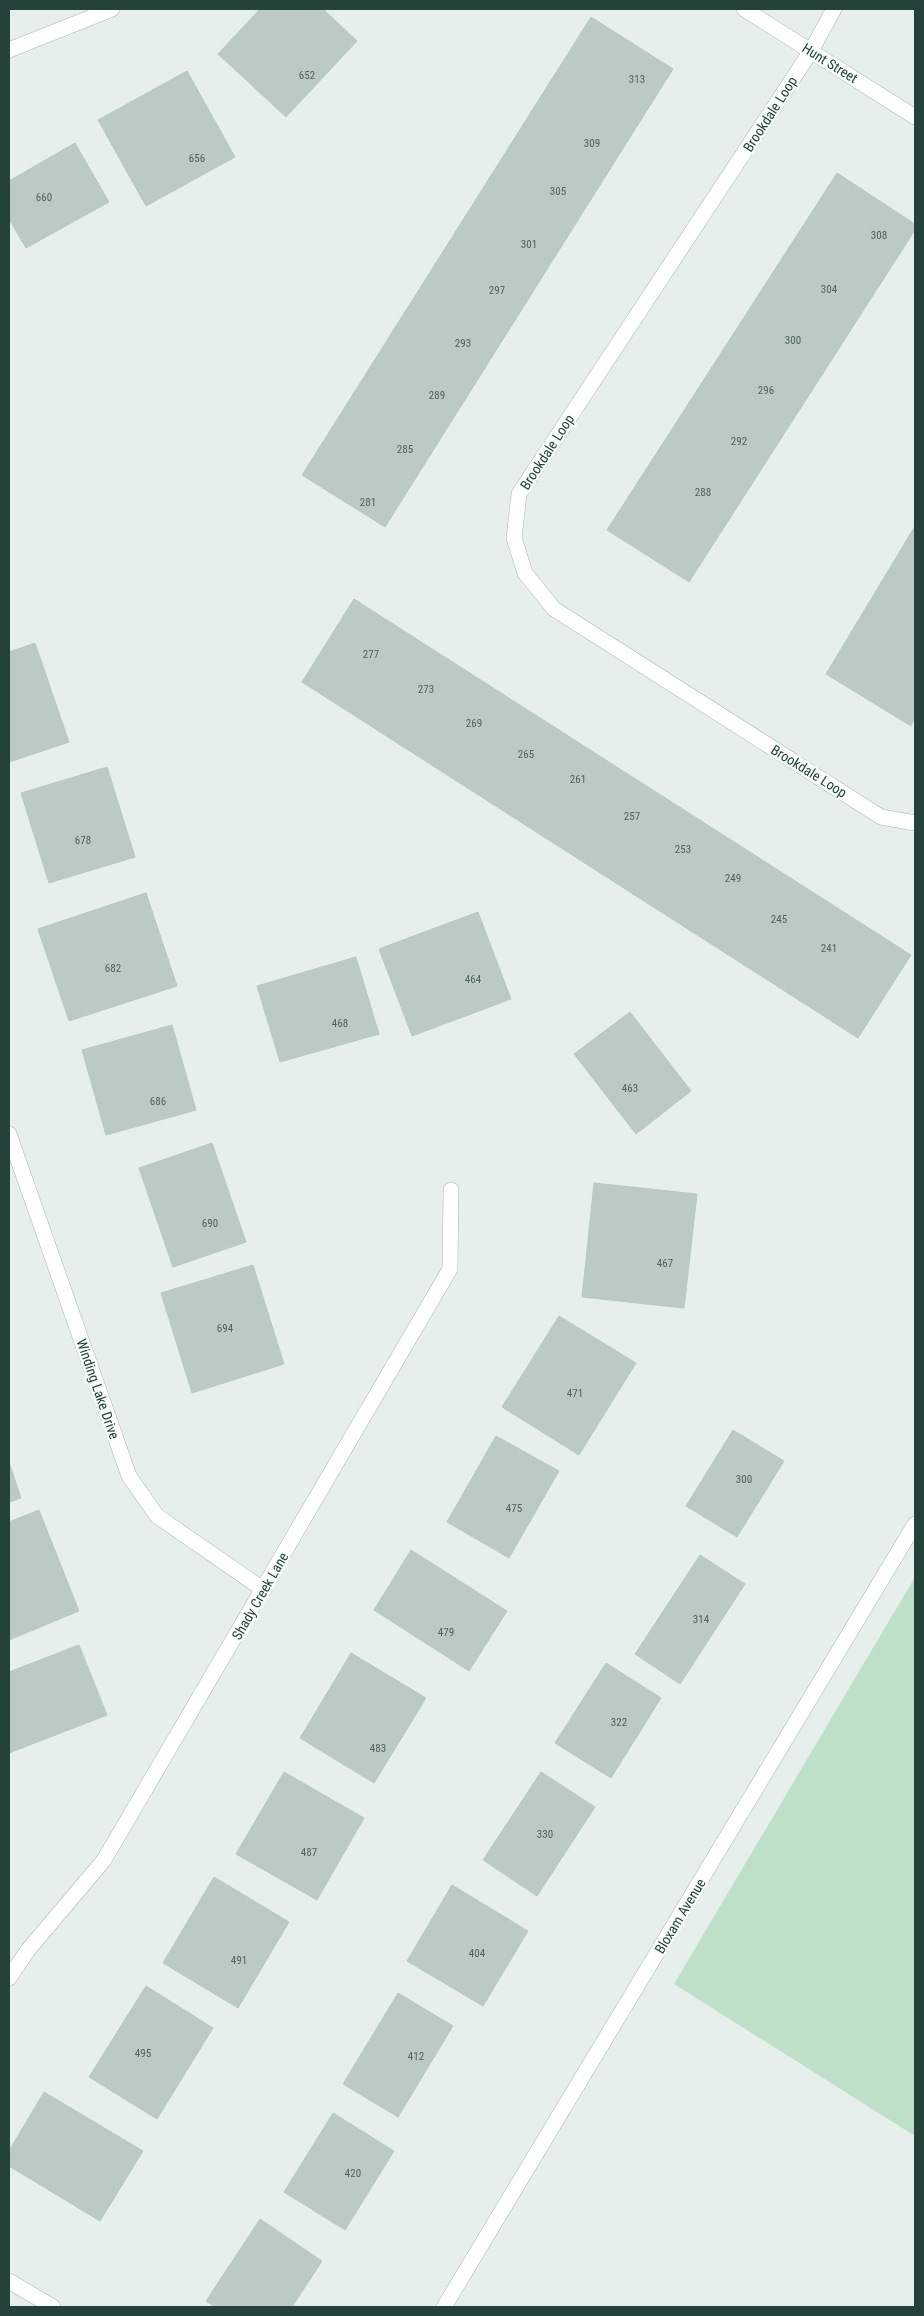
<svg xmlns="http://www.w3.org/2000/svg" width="924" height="2316" viewBox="0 0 924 2316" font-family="'Roboto Condensed',sans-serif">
  <rect width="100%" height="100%" fill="#e6efeb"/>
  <polygon fill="#bfe0c8" points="915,1577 915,2136 674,1984"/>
  <g fill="#bbcac4" stroke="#b8c9c2">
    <polygon points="260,9 323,9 357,41 286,117 218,54"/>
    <polygon points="591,17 673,69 385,527 302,475"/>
    <polygon points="187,71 235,157 146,206 98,120"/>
    <polygon points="75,143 109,202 26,248 9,219 9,181"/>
    <polygon points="837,173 915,224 915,230 689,582 607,530"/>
    <polygon points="915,526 915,718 911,726 826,674"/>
    <polygon points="354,599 911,955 858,1038 302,682"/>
    <polygon points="35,643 69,742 9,762 9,652"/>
    <polygon points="107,767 135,857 49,883 21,793"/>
    <polygon points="146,893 177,986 69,1021 38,929"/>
    <polygon points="478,912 511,999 412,1036 379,949"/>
    <polygon points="356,957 379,1034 280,1062 257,986"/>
    <polygon points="630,1012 691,1091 636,1134 574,1054"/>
    <polygon points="172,1025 196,1110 106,1135 82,1050"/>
    <polygon points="212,1143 246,1242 173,1267 139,1168"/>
    <polygon points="594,1183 697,1194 684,1308 582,1297"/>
    <polygon points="253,1265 284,1364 192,1393 161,1293"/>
    <polygon points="559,1316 636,1363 579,1455 502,1407"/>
    <polygon points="733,1430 784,1461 737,1537 686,1506"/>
    <polygon points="496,1436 559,1471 509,1558 447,1522"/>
    <polygon points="9,1462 21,1498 9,1502"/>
    <polygon points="39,1510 79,1611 9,1640 9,1522"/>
    <polygon points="411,1550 507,1611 469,1671 374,1610"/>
    <polygon points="700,1555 745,1584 680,1684 635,1654"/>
    <polygon points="79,1645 107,1715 9,1753 9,1672"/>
    <polygon points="351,1653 426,1698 374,1783 300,1738"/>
    <polygon points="606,1663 661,1698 611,1778 555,1743"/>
    <polygon points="284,1772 364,1818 317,1900 236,1854"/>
    <polygon points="541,1772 595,1807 537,1896 483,1860"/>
    <polygon points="214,1877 289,1922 238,2008 163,1963"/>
    <polygon points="452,1885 528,1931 483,2006 407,1961"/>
    <polygon points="146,1986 213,2028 157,2119 89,2077"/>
    <polygon points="398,1993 453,2026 398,2117 343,2084"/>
    <polygon points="44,2092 143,2151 100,2221 9,2166 9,2151"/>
    <polygon points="333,2113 394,2151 345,2230 284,2192"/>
    <polygon points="260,2219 322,2261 292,2307 215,2307 206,2301"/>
  </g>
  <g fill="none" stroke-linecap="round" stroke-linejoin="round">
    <g stroke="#a8b8b2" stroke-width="16">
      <g id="minor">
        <polyline points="744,9 915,117"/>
        <polyline points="834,9 811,51 519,494 514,538 525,573 554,609 881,817 915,823"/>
        <polyline points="9,50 112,9"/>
        <polyline points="9,1134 129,1476 157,1516 264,1590"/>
        <polyline points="9,1978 28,1950 104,1860 450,1269 451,1190"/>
        <polyline points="9,2281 53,2307"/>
      </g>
    </g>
    <g stroke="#a8b8b2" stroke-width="16">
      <polyline id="tertiary" points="444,2307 915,1524"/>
    </g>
    <use href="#minor" stroke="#fff" stroke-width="15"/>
    <use href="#tertiary" stroke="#fff" stroke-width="15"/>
  </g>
  <g text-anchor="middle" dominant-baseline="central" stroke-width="5" stroke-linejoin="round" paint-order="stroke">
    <g font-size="11" fill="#4a645c">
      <text x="307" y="75">652</text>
      <text x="637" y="79">313</text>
      <text x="592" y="143">309</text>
      <text x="197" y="158">656</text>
      <text x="558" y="191">305</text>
      <text x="44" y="197">660</text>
      <text x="879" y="235">308</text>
      <text x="529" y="244">301</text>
      <text x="829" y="289">304</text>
      <text x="497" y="290">297</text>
      <text x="793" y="340">300</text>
      <text x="463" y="343">293</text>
      <text x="766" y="390">296</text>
      <text x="437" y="395">289</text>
      <text x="739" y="441">292</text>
      <text x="405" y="449">285</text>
      <text x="703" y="492">288</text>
      <text x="368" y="502">281</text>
      <text x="371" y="654">277</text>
      <text x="426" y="689">273</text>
      <text x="474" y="723">269</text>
      <text x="526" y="754">265</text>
      <text x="578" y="779">261</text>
      <text x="632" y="816">257</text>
      <text x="83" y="840">678</text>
      <text x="683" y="849">253</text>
      <text x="733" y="878">249</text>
      <text x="779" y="919">245</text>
      <text x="829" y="948">241</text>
      <text x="113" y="968">682</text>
      <text x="473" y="979">464</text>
      <text x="340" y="1023">468</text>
      <text x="630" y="1088">463</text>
      <text x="158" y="1101">686</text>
      <text x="210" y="1223">690</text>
      <text x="665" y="1263">467</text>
      <text x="225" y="1328">694</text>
      <text x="575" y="1393">471</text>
      <text x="744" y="1479">300</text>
      <text x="514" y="1508">475</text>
      <text x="701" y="1619">314</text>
      <text x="446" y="1632">479</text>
      <text x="619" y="1722">322</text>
      <text x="378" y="1748">483</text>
      <text x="545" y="1834">330</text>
      <text x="309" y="1852">487</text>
      <text x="477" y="1953">404</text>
      <text x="239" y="1960">491</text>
      <text x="143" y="2053">495</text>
      <text x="416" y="2056">412</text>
      <text x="353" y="2173">420</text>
    </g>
    <g font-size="14" fill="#24423a" stroke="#f7fbf9">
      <text transform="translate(830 63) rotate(32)">Hunt Street</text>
      <text transform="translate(770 114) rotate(-57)">Brookdale Loop</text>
      <text transform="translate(547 452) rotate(-57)">Brookdale Loop</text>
      <text transform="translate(809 771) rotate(32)">Brookdale Loop</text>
      <text transform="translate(98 1389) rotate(71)">Winding Lake Drive</text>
      <text transform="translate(260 1596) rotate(-60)">Shady Creek Lane</text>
      <text transform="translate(680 1916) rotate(-59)">Bloxam Avenue</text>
    </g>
  </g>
  <rect width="924" height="2316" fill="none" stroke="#24423a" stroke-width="20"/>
</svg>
